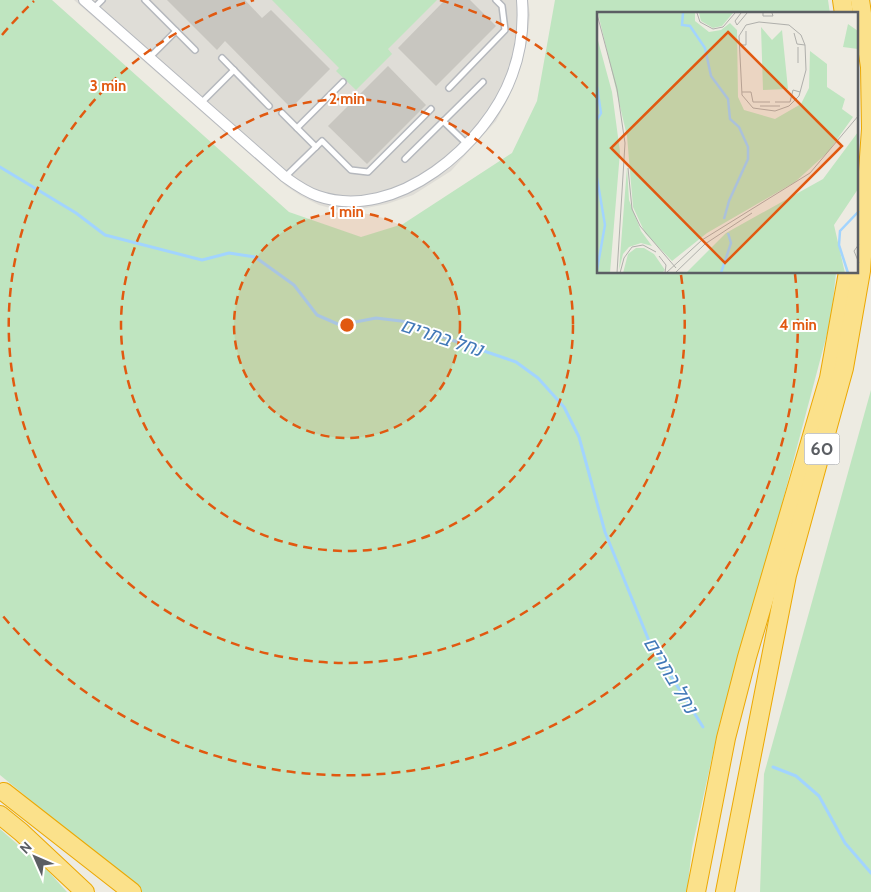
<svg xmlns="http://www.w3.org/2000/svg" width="871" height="892" viewBox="0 0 871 892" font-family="Cabin,Heebo,sans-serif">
  <rect width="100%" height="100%" fill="#edebe2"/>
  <polygon fill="#dfddd7" points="74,0 528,0 530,15 527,42 520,69 509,97 496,121 451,171 413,195 387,204 361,209 341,211 319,205 301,196 286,186"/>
  <g fill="#bfe5c0">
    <polygon points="0,0 52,0 289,212 361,237 403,224 512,153 537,101 555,0 828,0 830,14 598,14 598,272 836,273 831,319 775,530 719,726 692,848 687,892 142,892 0,775"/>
    <polygon points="272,0 437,0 388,49 392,54 356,90 336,71 339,68"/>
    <polygon points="871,390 871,892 760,892 764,774"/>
    <polygon points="0,829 48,871 67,892 0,892"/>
  </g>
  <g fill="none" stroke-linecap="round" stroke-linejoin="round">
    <g stroke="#a2d4fe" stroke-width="3">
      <polyline points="0,167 76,213 105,235 202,260 229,253 255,257 294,285 317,315 340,325 376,318 409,322 437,335 516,362 538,378 564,407 579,437 605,532 649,641 703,727"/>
      <polyline points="773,767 796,776 819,796 845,843 871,873"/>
    </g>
  </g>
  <g fill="#c8c6c0">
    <polygon points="167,0 245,0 262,18 271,10 330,69 291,108 225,41 217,50"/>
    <polygon points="445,0 470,0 496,26 436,86 398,48"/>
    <polygon points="388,66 426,105 367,164 328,126"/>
  </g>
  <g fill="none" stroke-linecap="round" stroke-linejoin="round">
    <g stroke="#b5b8bd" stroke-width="8">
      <g id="lane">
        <polyline points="145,0 195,50"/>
        <polyline points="94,8 102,0"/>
        <polyline points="149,58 176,31"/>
        <polyline points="222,58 269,106"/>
        <polyline points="449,88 505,30 502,6 496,0"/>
        <polyline points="201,103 234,70"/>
        <polyline points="282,113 316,147"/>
        <polyline points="443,121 467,144"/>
        <polyline points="297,128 343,82"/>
        <polyline points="405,159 483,82"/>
        <polyline points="285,177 322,141 351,170 368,172 431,109"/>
      </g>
    </g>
    <g stroke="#b5b8bd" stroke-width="12">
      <path id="street" d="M84,0L285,177C296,185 306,192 318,196C396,223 487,144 512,75C521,51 524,26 522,0"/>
    </g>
    <g stroke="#eca803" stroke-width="20">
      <g id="highway">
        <polyline points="842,0 844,14"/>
        <polyline points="4,792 132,892"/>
        <polyline points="0,815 21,832 85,892"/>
        <polyline points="696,892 726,738 747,657 829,378 848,272"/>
        <polyline points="725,892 787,575 844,368 861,271 871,129 870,67 860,0"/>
      </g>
    </g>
    <use href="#lane" stroke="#fff" stroke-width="5"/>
    <use href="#street" stroke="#fff" stroke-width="10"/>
    <use href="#highway" stroke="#fbe18b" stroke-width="18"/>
  </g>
  <circle cx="347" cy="325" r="113" fill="#e15910" fill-opacity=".12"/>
  <g fill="none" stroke="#e15910" stroke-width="2.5" stroke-dasharray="9 6">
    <circle cx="347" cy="325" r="113"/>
    <circle cx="347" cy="325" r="226"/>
    <path d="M440 0A338 338 0 0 1 598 99M681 275A338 338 0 1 1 254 0"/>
    <path d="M2 35A451 451 0 0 1 34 1M795 274A451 451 0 0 1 2 615"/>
  </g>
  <g text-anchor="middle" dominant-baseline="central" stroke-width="4" stroke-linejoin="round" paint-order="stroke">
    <rect fill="#fff" stroke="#8c8e92" stroke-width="1" x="804.5" y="433.5" width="35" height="31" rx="4"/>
    <g font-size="18" font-weight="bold" fill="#5b5e63">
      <text x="822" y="449">60</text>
    </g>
    <g font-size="20" font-style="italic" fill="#4279b8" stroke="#fff">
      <text transform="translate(442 337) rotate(18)">נחל בתרים</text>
      <text transform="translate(671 675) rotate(59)">נחל בתרים</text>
    </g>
  </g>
  <g transform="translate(597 12)">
    <rect width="261" height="261" fill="#edebe2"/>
    <path d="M1,1H98V9L112,20L124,18L133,11L140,18L141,85L147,98L178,107L204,92L212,76L213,39L230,52V75L248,87L245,97L256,105L231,140L198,170L110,221L75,249L48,221L36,195L30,124ZM102,1H136L125,14L116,16L104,9ZM251,12L261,19V37L246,35ZM164,15L175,28L185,18L191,77L166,78ZM0,25L15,80L23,140L13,261H0ZM261,120V177L237,213L248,261H89L129,221L226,167ZM30,155L32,188L44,219L55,234L44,231L32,235L26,242L22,258ZM39,236H47L57,242L68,258L65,261H26L31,242Z" fill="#bfe5c0"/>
    <path fill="none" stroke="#a2d4fe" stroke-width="2.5" d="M86,1L85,13L93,14L108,36L114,64L131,87L133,107L142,115L151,135V147L132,189L127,207M0,75L4,101L0,108M0,166L8,213L0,258M124,261L134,231L131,221M251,261L242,233L243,219L262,199"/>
    <path fill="none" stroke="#afafab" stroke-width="1" d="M100,1L103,10L116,17L126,15L138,1M144,1L138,9L140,13L150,1M166,1V4H176L175,1M0,2L20,77L28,131L20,261M162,10L192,13L204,23L208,33L209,58L202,84L192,94L178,99L156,96L145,83L142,24L149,13ZM197,21L200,32L208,33M142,33H149V19M201,35V51M145,80H154L156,90H173M178,90H193L196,78L203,80M163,94H183M31,156L35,197L43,214L79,256M262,232L257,239L262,251M62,244L69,253L68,261M23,261L27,246L35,235L46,233L59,240M69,261L105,228L213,161L262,103M78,261L108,232L155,201"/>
    <path fill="#e15910" fill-opacity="0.15" stroke="#e15910" stroke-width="2.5" d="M131,20L245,134L128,251L14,136Z"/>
    <rect width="261" height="261" fill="none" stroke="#5b5e63" stroke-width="2.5"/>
  </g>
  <circle cx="347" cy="325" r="8" fill="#e15910" stroke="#fff" stroke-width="2.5"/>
  <g font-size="15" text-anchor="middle" font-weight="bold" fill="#e15910" stroke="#fff" stroke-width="4" stroke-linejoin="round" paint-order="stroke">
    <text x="108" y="91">3 min</text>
    <text x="347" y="104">2 min</text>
    <text x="347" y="217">1 min</text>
    <text x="798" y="330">4 min</text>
  </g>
  <g transform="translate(35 857) rotate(315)" stroke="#ffffff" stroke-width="4" paint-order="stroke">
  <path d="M0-4L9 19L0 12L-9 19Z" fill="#5b5e63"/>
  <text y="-8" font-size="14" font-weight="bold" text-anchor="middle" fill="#5b5e63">N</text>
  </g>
</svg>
